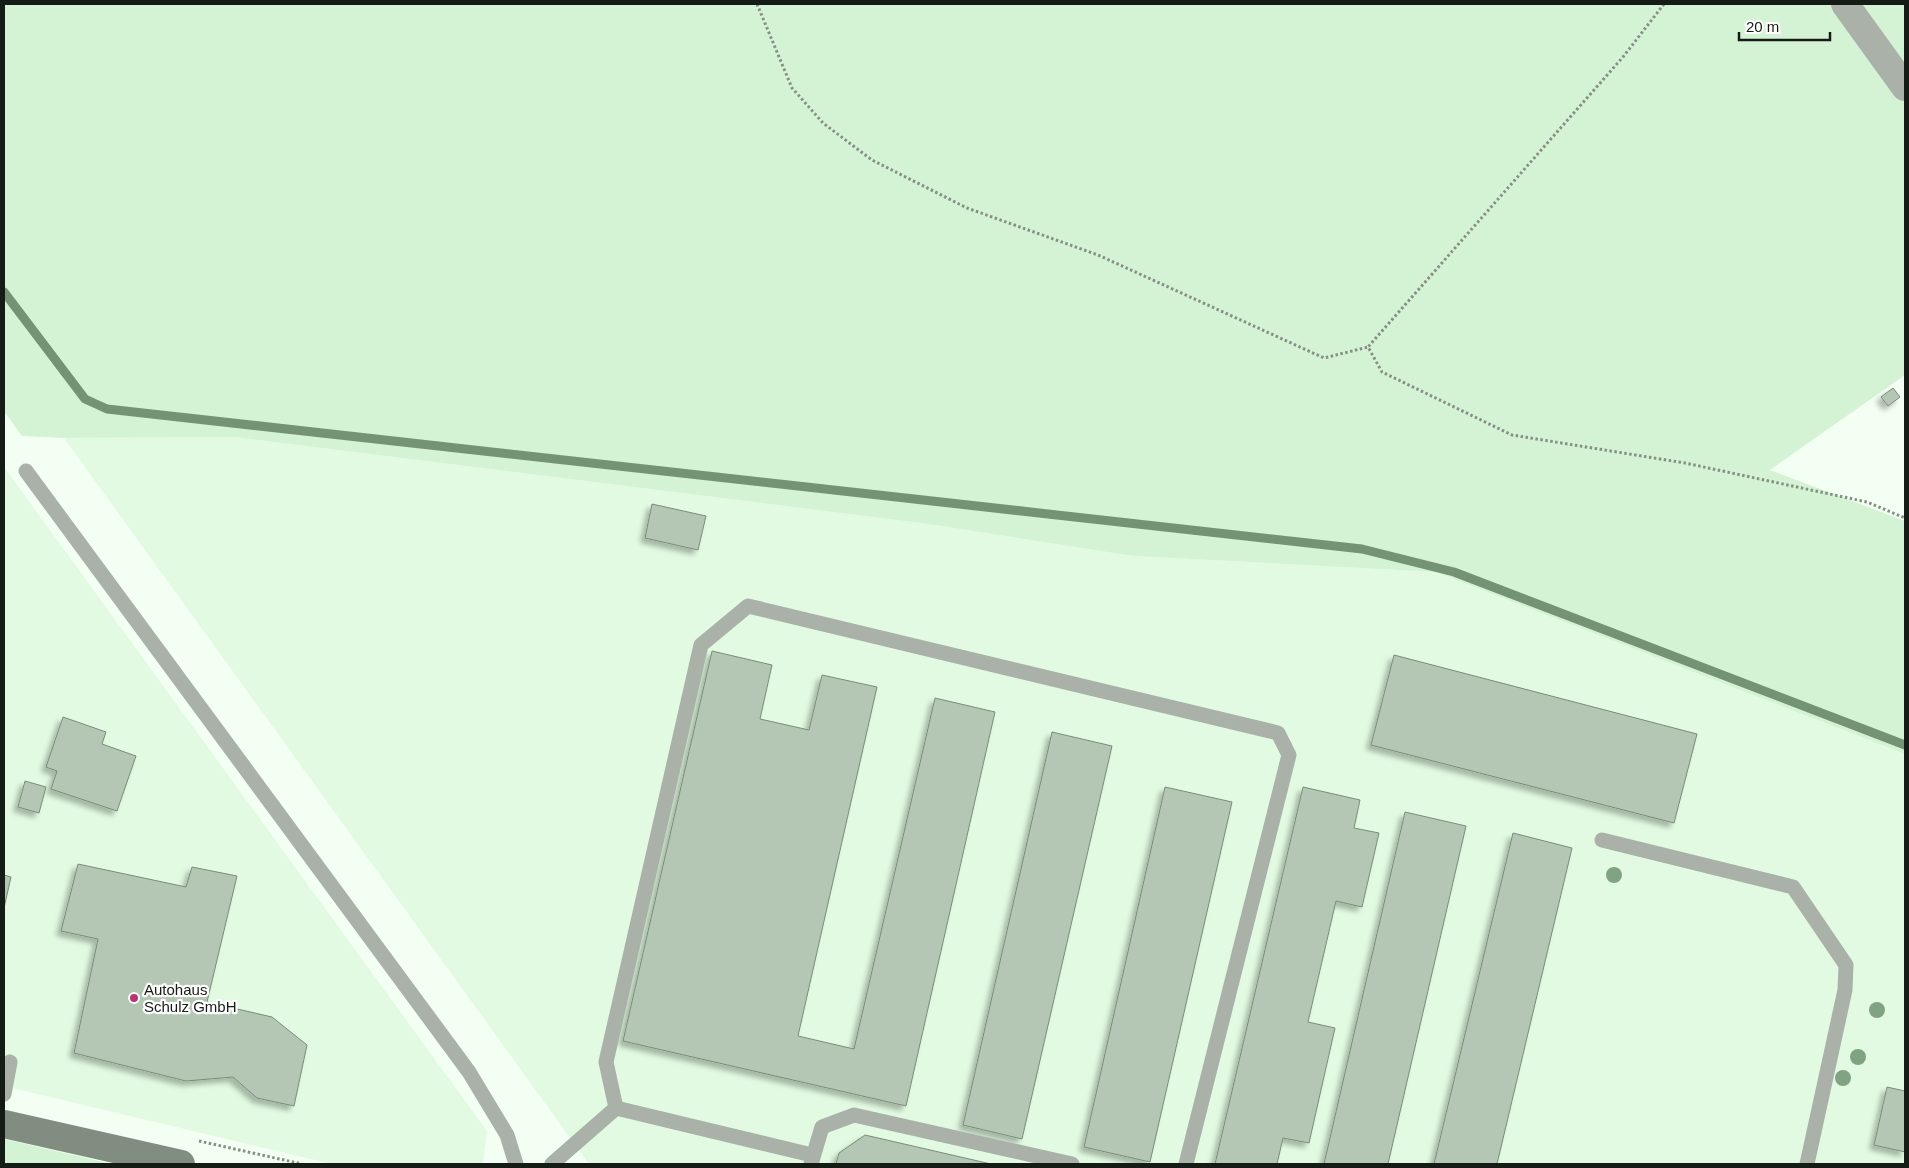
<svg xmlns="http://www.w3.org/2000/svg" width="1909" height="1168" viewBox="0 0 1909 1168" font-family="Helvetica,sans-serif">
  <defs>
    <filter id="shadow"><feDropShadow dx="-4.5" dy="4.5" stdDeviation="2.5" flood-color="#0004"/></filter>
  </defs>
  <rect width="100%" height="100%" fill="#f3fff3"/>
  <g fill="#e1fae1">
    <polygon points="234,437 929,524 1133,556 1436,572 1905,754 1905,1164 589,1164 64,438"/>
    <polygon points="4,467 487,1131 483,1164 332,1164 4,1086"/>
  </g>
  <g fill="#d4f3d4">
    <polygon points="4,4 1905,4 1905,375 1770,470 1905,521 1905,754 1436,572 1133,556 929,524 234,437 64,438 22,436 4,411"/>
    <polygon points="4,1139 112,1164 4,1164"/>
  </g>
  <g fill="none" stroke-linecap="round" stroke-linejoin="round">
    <polyline stroke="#749274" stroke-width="9" points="4,292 85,399 107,409 1362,549 1454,572 1905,745"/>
  </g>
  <g fill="#b4c6b4" stroke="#7b8b7b" filter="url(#shadow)">
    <polygon points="1893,388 1900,397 1888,406 1881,397"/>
    <polygon points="652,504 706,516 698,550 645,538"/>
    <polygon points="712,651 772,665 760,719 809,730 822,675 877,687 798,1036 854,1049 935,698 995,712 906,1106 623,1041"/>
    <polygon points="1394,655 1697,734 1674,823 1371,745"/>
    <polygon points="63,717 106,732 102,744 136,756 117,811 51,789 57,771 46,767"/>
    <polygon points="1052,732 1112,746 1022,1139 963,1125"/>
    <polygon points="25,781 46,787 39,813 18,807"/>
    <polygon points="1165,787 1232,802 1150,1162 1084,1147"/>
    <polygon points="1303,787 1360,800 1354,828 1379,833 1362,907 1336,901 1308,1022 1335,1028 1309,1143 1283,1138 1277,1164 1215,1164"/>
    <polygon points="1405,812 1466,826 1388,1164 1324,1164"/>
    <polygon points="1513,833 1572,848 1497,1164 1434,1164"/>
    <polygon points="78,864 186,887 192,867 237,876 207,1002 272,1017 307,1045 294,1106 257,1098 233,1077 186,1081 74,1053 98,939 61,931"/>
    <polygon points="4,875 11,877 4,908"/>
    <polygon points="1887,1087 1905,1091 1905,1152 1874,1145"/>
    <polygon points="865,1135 991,1164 836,1164 839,1153"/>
  </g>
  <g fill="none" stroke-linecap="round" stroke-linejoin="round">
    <g stroke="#868f86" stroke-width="3" stroke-dasharray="2.5 2.5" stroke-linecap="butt">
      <polyline points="757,4 792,88 823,123 872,160 967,208 1098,255 1324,358 1368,347"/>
      <polyline points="1664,4 1623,57 1368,347 1382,372 1512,435 1685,463 1867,502 1905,518"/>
      <polyline points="199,1141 302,1164"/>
    </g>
    <g stroke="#a9b1a9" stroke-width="15">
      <polyline points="26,471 469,1072 507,1135 516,1164"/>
      <polyline points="1602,840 1793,887 1846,965 1845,990 1807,1164"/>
      <polyline points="4,1094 10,1062"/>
      <polyline points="616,1108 812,1155"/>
      <polyline points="552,1164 616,1108 606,1062 701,645 748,606 1278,733 1289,755 1186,1164"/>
      <polyline points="811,1164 822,1127 854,1115 1072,1164"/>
    </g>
    <polyline stroke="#a9b1a9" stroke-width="28" points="1845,4 1905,87"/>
    <polyline stroke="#828d81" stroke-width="28" points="4,1124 181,1164"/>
  </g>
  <g fill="#80a483">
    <circle cx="1614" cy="875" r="8"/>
    <circle cx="1877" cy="1010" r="8"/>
    <circle cx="1858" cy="1057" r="8"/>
    <circle cx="1843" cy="1078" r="8"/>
  </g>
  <circle fill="#b83274" stroke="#fff" stroke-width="2" cx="134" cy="998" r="5"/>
  <g text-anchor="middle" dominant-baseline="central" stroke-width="4.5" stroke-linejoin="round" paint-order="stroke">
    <g font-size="15" fill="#151c15" stroke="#fff" text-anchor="start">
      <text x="144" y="989">Autohaus<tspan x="144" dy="17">Schulz GmbH</tspan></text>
    </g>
  </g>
  <rect width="1909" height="1168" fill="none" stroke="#151c15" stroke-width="10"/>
  <path d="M1739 32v8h91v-8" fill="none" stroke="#151c15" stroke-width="2.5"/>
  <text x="1746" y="32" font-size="15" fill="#151c15" stroke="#ffffff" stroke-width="4" paint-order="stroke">20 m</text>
</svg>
